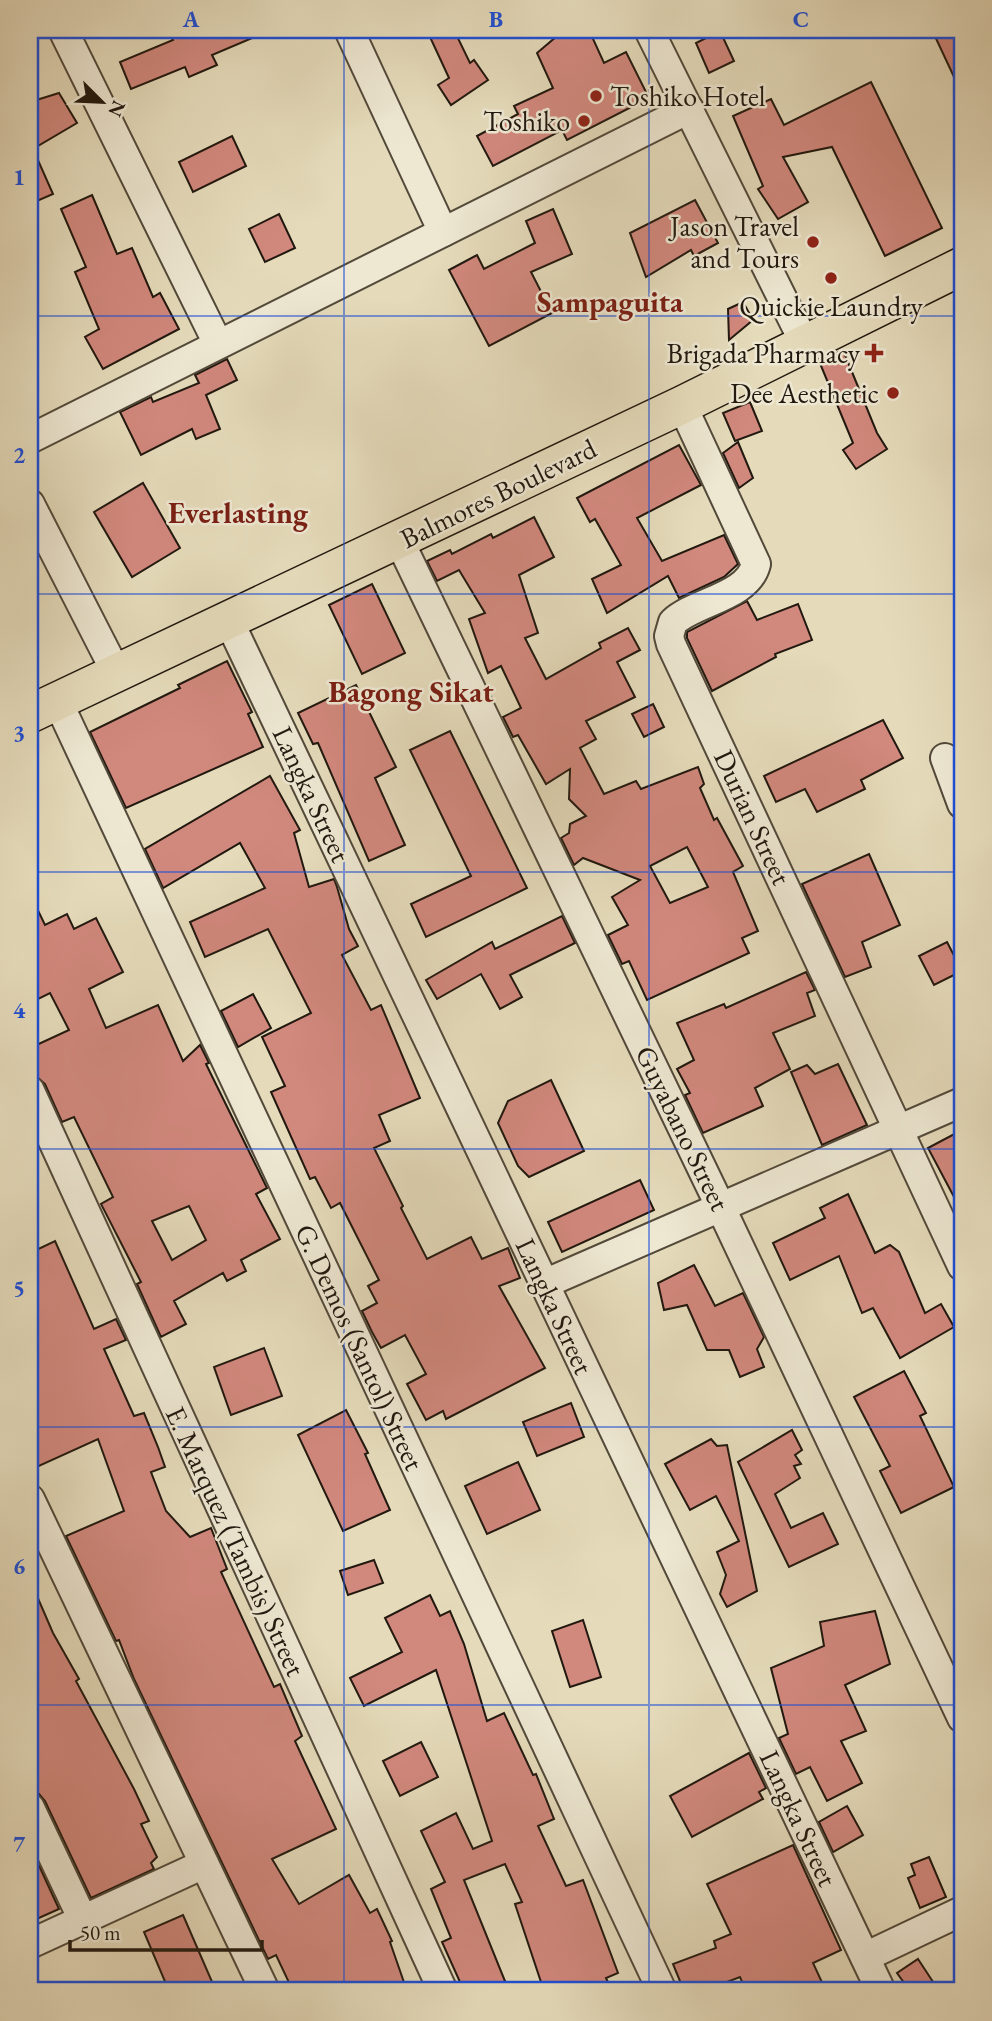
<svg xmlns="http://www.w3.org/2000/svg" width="992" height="2021" viewBox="0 0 992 2021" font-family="'EB Garamond',serif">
  <rect width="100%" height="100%" fill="#e5dbbb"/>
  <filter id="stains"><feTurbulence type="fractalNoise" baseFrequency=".00286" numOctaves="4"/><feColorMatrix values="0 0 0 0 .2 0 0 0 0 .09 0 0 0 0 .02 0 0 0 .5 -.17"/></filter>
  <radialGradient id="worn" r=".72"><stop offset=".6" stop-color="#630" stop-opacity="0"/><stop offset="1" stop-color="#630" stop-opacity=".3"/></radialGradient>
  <g fill="#d1887d" stroke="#21180f" stroke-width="2" fill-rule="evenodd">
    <polygon points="168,30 271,30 212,55 217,65 189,77 185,67 131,89 120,62 173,40"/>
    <polygon points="446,30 454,30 470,63 474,60 488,80 451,105 438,85 449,78 430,37"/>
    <polygon points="556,30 589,30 604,63 626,52 649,98 567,140 562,130 493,166 477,136 518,114 514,106 553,88 537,53 557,36"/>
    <polygon points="932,30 962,30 962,94"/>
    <polygon points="720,31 734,61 709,73 696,43"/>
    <polygon points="871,82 942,228 885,256 832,147 783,157 808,202 778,219 758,189 763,186 733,116 771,99 784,125"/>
    <polygon points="59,93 77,123 33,149 53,194 30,204 30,102"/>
    <polygon points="232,136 246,166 193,192 179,162"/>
    <polygon points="92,195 117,254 132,248 153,297 160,293 179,329 103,369 85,337 99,329 75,272 86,267 61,209"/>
    <polygon points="695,200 718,243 694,256 691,250 646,277 630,233"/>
    <polygon points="553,209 572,254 531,272 552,313 489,346 449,270 477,255 484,269 535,243 526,221"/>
    <polygon points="279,214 295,248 265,262 249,229"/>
    <polygon points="743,302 753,320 729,340 728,309"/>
    <polygon points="843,350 877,433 887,449 856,469 843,450 853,443 819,361"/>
    <polygon points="227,359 237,380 206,395 220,429 196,439 192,429 141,455 120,412 151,397 153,402 199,383 195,375"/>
    <polygon points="750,402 762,431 735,441 723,413"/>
    <polygon points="738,442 753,478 739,488 723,453"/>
    <polygon points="679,445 701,485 637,518 662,561 724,535 738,564 724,577 679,598 668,576 607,613 592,579 621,565 595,519 590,522 577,498"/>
    <polygon points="143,483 180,548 132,577 94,512"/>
    <path d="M534,517L554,557L519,575L538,633L525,638L546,679L601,648L599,643L628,628L640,650L617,662L635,697L586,721L596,739L580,748L604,794L636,781L641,789L698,767L704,784L700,788L714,820L717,818L743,866L733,872L758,931L742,938L749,953L647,1000L629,961L622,964L608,935L628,925L612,897L640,880L583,858L574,865L561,838L569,833L570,824L586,816L569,799L570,769L546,784L518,735L513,737L503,717L521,708L501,666L488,673L469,619L485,613L459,570L437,581L427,561L450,550L452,554L491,534L493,538ZM687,847L708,887L670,903L650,866Z"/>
    <polygon points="372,584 405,653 362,674 329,605"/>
    <polygon points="747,601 757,620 798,604 812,640 775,654 776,657 712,691 687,638 687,632"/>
    <polygon points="227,661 252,712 248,714 263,747 126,808 90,732 180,688 178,685"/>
    <polygon points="356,685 396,767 375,778 405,845 369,861 318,743 313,744 298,713"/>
    <polygon points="653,704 664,727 644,737 632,714"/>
    <polygon points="883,720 903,758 861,780 865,789 817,812 805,789 776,802 764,776"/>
    <polygon points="450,731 527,888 426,937 411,904 471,876 410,750"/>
    <polygon points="270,776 300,830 294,833 309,887 334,879 337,887 349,929 358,946 342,955 371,1010 381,1005 420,1098 379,1115 390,1141 374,1148 403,1206 401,1208 427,1259 471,1237 482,1259 508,1248 520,1278 499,1286 545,1368 446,1419 443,1411 426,1420 407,1384 426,1374 405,1335 381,1348 372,1332 362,1311 377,1303 368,1286 379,1280 340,1203 331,1208 315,1177 310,1179 271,1092 285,1086 262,1037 311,1013 268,929 205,957 190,922 265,888 240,843 163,888 145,849"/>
    <polygon points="869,854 900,925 862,942 871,967 845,977 802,884"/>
    <path d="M30,894L45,925L67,914L74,929L96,918L123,972L89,989L106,1028L158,1005L183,1061L200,1045L209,1063L206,1064L267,1188L256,1194L280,1239L241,1260L246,1271L227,1281L223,1273L174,1301L186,1324L161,1337L137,1284L141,1282L101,1204L113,1197L74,1117L62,1122L45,1084L36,1076L30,1063V1048L69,1030L50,993L30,1003ZM189,1206L206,1240L172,1260L152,1221Z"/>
    <polygon points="562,916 575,943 510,975 522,997 500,1009 481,974 437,999 426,980 492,942 495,949"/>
    <polygon points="947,942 962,971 934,985 919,956"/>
    <polygon points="806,972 815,990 807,993 815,1016 773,1033 790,1069 755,1088 763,1106 703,1133 685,1095 690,1093 677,1069 694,1060 677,1023 724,1004 726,1008"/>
    <polygon points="253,994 271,1028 238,1047 221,1011"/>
    <polygon points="838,1064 867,1125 822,1145 791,1072 807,1065 815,1074"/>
    <polygon points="551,1080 584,1151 529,1177 518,1166 498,1123 508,1101"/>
    <polygon points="962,1130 962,1212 928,1148"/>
    <polygon points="640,1180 654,1210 562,1252 548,1222"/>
    <polygon points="848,1194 875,1253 890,1245 899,1252 925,1313 941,1304 954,1327 900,1358 873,1308 862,1313 839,1256 790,1280 773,1243 825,1218 820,1208"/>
    <polygon points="55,1241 94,1329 116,1319 126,1340 104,1349 134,1416 144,1413 158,1447 165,1467 151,1472 166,1511 190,1537 211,1528 227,1569 221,1572 274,1687 280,1684 302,1736 295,1741 336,1829 272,1859 299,1904 349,1875 370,1913 377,1909 392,1941 390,1942 407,1991 293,1991 276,1955 268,1959 134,1679 119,1640 116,1641 66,1536 124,1511 98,1439 30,1470 30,1345 37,1342 30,1326 30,1253"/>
    <polygon points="694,1265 715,1306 743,1293 764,1337 757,1349 764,1367 740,1377 729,1350 707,1350 687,1305 664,1310 658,1283"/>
    <polygon points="264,1348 282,1396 231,1415 214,1367"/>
    <polygon points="904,1371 926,1413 920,1416 954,1487 901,1513 880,1471 890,1466 854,1397"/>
    <polygon points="571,1403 584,1437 537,1456 523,1422"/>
    <polygon points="346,1410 368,1453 365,1454 390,1510 343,1531 298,1435"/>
    <polygon points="792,1430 802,1450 795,1455 801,1464 794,1466 800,1478 775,1494 791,1528 823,1513 838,1544 789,1567 738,1462"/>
    <polygon points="711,1439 717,1446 727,1445 757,1591 727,1607 720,1594 726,1575 717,1552 739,1541 716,1496 690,1510 665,1464"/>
    <polygon points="518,1462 540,1510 487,1534 465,1486"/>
    <polygon points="374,1560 383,1583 348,1595 340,1571"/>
    <polygon points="30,1580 53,1633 79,1679 76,1681 134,1789 149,1821 141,1824 157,1857 151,1863 154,1869 91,1898 45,1801 39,1794 30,1792"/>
    <polygon points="430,1595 440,1616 450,1611 464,1644 487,1721 504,1713 533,1775 536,1774 554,1819 538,1826 566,1886 583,1880 618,1973 606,1978 612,1991 544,1991 515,1904 522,1902 505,1864 464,1880 509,1991 464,1991 442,1942 451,1938 431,1889 445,1882 421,1831 456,1813 473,1849 492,1841 436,1670 364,1706 350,1678 402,1652 385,1618"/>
    <polygon points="875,1611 890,1664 845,1685 866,1731 841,1741 862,1783 827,1801 810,1767 796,1774 779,1738 788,1734 771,1668 824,1646 820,1622"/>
    <polygon points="583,1620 601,1677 570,1687 552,1631"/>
    <polygon points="421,1742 438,1777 400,1796 383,1761"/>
    <polygon points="749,1753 766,1788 759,1792 763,1799 692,1837 670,1796"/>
    <polygon points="847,1806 863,1835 833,1852 819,1822"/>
    <polygon points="793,1845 841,1950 813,1963 826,1991 746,1991 740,1977 703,1991 684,1991 673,1964 716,1948 714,1941 731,1934 707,1884"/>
    <polygon points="30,1846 59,1909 30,1922"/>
    <polygon points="929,1857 946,1897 920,1908 908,1878 915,1875 911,1864"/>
    <polygon points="183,1915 216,1991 169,1991 144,1932"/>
    <polygon points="918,1959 939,1991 910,1991 897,1973"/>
  </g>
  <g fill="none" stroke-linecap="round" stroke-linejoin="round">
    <g stroke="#52493a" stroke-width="32">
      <g id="minor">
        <polyline points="63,30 218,344"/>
        <polyline points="349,30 443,232"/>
        <polyline points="649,30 805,344"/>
        <path d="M682,405L756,564C748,597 696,601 673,622L669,636L671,644L962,1266"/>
        <polyline points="30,439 689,109"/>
        <polyline points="30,504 117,674"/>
        <polyline points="399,540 721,1208 962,1718"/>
        <polyline points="229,621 881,1991"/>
        <polyline points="58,702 662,1991"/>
        <polyline points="945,758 962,804"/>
        <polyline points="30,1091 443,1991"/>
        <polyline points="544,1284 962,1102"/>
        <polyline points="30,1499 265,1991"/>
        <polyline points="30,1808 83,1920"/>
        <polyline points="30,1944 204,1864"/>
        <polyline points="865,1957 962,1911"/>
      </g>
    </g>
    <g stroke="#21180f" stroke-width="40">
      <polyline id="major" points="30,714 682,405 962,266"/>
    </g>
    <use href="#minor" stroke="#eee8d3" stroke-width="28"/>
    <use href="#major" stroke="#e5dbbb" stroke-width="37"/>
  </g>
  <path fill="none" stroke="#1d4ed8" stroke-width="2" stroke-opacity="0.55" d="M344,30V1991M649,30V1991M30,316H962M30,594H962M30,872H962M30,1149H962M30,1427H962M30,1705H962"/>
  <g fill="#8f2418" stroke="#eee8d3" stroke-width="2.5">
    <circle cx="596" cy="96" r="7"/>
    <circle cx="584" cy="121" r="7"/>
    <circle cx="813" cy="242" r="7"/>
    <circle cx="831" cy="278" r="7"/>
    <path d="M870.5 342.5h7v7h7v7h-7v7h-7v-7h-7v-7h7z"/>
    <circle cx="893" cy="393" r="7"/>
  </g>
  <g text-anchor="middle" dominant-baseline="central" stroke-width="5" stroke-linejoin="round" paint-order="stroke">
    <g font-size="28" fill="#21180f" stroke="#eee8d3" text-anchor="end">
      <text x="610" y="96" text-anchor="start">Toshiko Hotel</text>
      <text x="570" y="121">Toshiko</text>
      <text x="799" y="226">Jason Travel<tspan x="799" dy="32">and Tours</tspan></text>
      <text x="831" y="306" text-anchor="middle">Quickie Laundry</text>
      <text x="860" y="353">Brigada Pharmacy</text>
      <text x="879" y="393">Dee Aesthetic</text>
    </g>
    <g font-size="28" fill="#21180f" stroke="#eee8d3">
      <text transform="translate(498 493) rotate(-26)">Balmores Boulevard</text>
      <text transform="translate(312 794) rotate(65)">Langka Street</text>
      <text transform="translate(753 817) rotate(65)">Durian Street</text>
      <text transform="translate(683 1128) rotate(64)">Guyabano Street</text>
      <text transform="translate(555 1306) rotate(65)">Langka Street</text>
      <text transform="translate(360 1347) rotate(65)">G. Demos (Santol) Street</text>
      <text transform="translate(236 1541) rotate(65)">E. Marquez (Tambis) Street</text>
      <text transform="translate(799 1818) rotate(65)">Langka Street</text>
    </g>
    <g font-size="30" font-weight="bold" fill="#7a1f14" stroke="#eee8d3">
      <text x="610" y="301">Sampaguita</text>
      <text x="238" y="512">Everlasting</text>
      <text x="411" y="691">Bagong Sikat</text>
    </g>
  </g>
  <rect width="992" height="2021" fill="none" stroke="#e5dbbb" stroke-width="77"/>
  <g transform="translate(102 102) rotate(114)" stroke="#eee8d3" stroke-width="5" paint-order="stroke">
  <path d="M0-5L12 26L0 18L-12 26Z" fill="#21180f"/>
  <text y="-10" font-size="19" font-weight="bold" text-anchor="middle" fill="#21180f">N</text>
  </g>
  <path d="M70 1940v10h192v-10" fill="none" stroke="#21180f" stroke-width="3.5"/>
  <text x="80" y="1940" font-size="21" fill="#21180f" stroke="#eee8d3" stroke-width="5" paint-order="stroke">50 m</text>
  <rect x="38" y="38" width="916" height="1944" fill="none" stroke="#1d4ed8" stroke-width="2.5"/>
  <g font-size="23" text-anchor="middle" font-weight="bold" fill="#1d4ed8">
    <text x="191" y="27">A</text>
    <text x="496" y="27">B</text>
    <text x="801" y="27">C</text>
    <text x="19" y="185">1</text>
    <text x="19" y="463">2</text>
    <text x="19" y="741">3</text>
    <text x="19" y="1018">4</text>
    <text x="19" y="1296">5</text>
    <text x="19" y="1574">6</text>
    <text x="19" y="1852">7</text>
  </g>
  <rect width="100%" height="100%" filter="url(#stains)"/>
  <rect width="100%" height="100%" fill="url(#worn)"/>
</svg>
